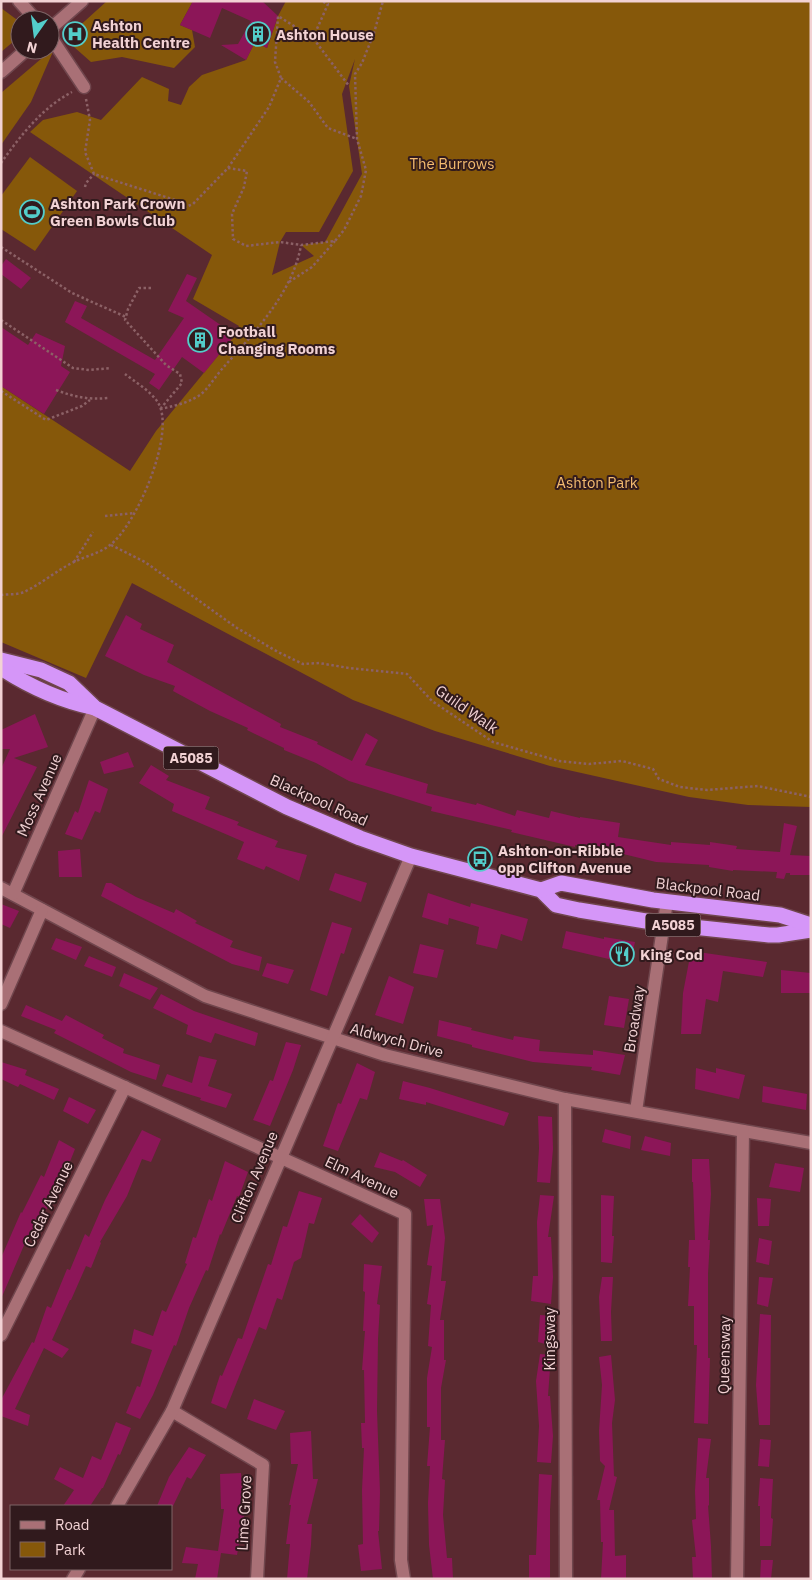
<svg xmlns="http://www.w3.org/2000/svg" width="812" height="1580" viewBox="0 0 812 1580" font-family="'IBM Plex Sans',sans-serif">
  <rect width="100%" height="100%" fill="#5a2930"/>
  <g fill="#86580a" fill-rule="evenodd">
    <polygon points="107,1 193,1 180,25 192,30 195,47 174,68 122,57 91,62 65,39"/>
    <path d="M286,1H811V807L748,805L689,797L550,766L435,731L353,700L132,583L86,678L1,642V386L130,471L156,431L235,335L239,326L193,299L212,255L30,132L43,120L77,112L101,120L142,77L169,89L168,101L181,105L189,87L202,75L246,60L255,42L267,48L278,16ZM355,59L349,86L362,174L325,242L301,245L314,256L272,275L280,242L286,232H319L353,171L342,94Z"/>
    <polygon points="1,8 20,22 20,36 1,52"/>
    <polygon points="55,47 31,102 1,145 1,93"/>
    <polygon points="30,157 77,191 35,251 1,229 1,196"/>
  </g>
  <g fill="#8c1658">
    <polygon points="193,1 262,1 278,16 267,48 255,42 246,60 221,45 238,44 251,21 222,8 210,38 180,25"/>
    <polygon points="6,259 31,278 21,289 1,274 1,266"/>
    <polygon points="187,274 197,278 186,301 235,335 204,373 182,357 159,390 149,383 155,374 65,322 75,301 87,306 81,318 155,360 184,318 168,311"/>
    <polygon points="1,327 28,345 36,333 65,346 61,366 70,372 44,414 1,386"/>
    <polygon points="126,615 142,624 140,629 174,645 167,662 281,724 280,727 318,742 317,744 352,761 366,733 378,740 365,765 428,784 426,793 476,805 477,803 515,816 517,810 549,818 551,811 580,818 580,817 620,823 618,837 671,845 671,842 710,845 710,842 737,846 736,849 780,852 784,823 797,826 790,855 811,856 811,875 790,875 790,873 786,873 784,879 776,878 777,872 733,870 733,871 709,867 709,865 656,862 615,852 615,854 575,845 575,847 511,832 512,830 431,811 432,807 349,781 316,763 284,750 284,748 247,730 248,728 210,711 173,691 175,686 144,675 105,656"/>
    <polygon points="35,714 48,747 14,758 37,767 1,838 1,769 10,749 1,749 1,730"/>
    <polygon points="128,752 134,767 104,774 100,762"/>
    <polygon points="151,765 169,776 166,780 210,797 205,809 239,822 237,825 278,841 275,847 307,855 299,881 266,866 264,870 237,859 244,842 172,811 174,804 139,783"/>
    <polygon points="89,780 108,789 100,813 95,811 82,840 65,834 75,811 78,813"/>
    <polygon points="80,849 82,877 59,877 58,851"/>
    <polygon points="335,873 367,883 361,902 329,890"/>
    <polygon points="106,883 111,883 136,897 174,913 176,909 197,921 195,923 233,941 230,947 262,957 259,971 232,964 101,896"/>
    <polygon points="428,893 470,907 471,903 528,919 522,941 501,934 497,949 476,944 479,927 449,918 448,925 422,917"/>
    <polygon points="1,904 19,911 10,928 1,924"/>
    <polygon points="332,922 352,928 344,954 341,953 327,996 310,990"/>
    <polygon points="566,931 604,939 604,937 635,942 630,964 562,948"/>
    <polygon points="56,938 82,947 76,960 51,949"/>
    <polygon points="420,944 444,950 437,978 413,973"/>
    <polygon points="691,951 767,962 763,977 723,971 718,1002 706,999 701,1034 681,1034 683,993"/>
    <polygon points="89,956 116,967 112,977 84,966"/>
    <polygon points="267,963 294,970 288,984 262,976"/>
    <polygon points="781,970 811,973 810,993 781,993"/>
    <polygon points="124,973 158,988 150,1000 119,986"/>
    <polygon points="389,976 414,987 403,1024 375,1015"/>
    <polygon points="161,994 194,1011 258,1033 255,1046 215,1033 211,1043 186,1034 188,1025 153,1008"/>
    <polygon points="609,996 629,999 624,1028 604,1025"/>
    <polygon points="26,1005 62,1021 66,1015 104,1035 102,1038 124,1049 123,1053 160,1065 156,1080 131,1072 54,1033 56,1030 21,1016"/>
    <polygon points="439,1020 472,1028 471,1030 513,1040 514,1036 540,1040 539,1051 593,1055 593,1050 625,1055 620,1075 591,1070 592,1067 533,1062 472,1047 472,1045 437,1036"/>
    <polygon points="286,1042 301,1045 293,1070 270,1126 253,1120 270,1080 273,1081"/>
    <polygon points="199,1056 217,1060 208,1086 232,1094 226,1108 200,1100 201,1098 162,1086 167,1074 192,1083"/>
    <polygon points="1,1062 27,1070 25,1075 59,1089 54,1100 20,1084 18,1087 1,1079"/>
    <polygon points="357,1063 375,1072 367,1100 360,1098 338,1151 323,1146 338,1103 341,1104"/>
    <polygon points="696,1068 716,1073 716,1068 745,1075 739,1099 695,1089"/>
    <polygon points="403,1081 430,1088 509,1113 504,1126 426,1102 426,1105 399,1099"/>
    <polygon points="763,1086 807,1094 806,1110 762,1102"/>
    <polygon points="69,1097 96,1110 88,1124 63,1111"/>
    <polygon points="538,1116 552,1117 553,1149 550,1183 537,1182 539,1148"/>
    <polygon points="605,1129 631,1136 630,1149 602,1142"/>
    <polygon points="142,1130 161,1139 151,1162 142,1159 127,1196 100,1242 101,1243 91,1268 86,1266 71,1300 70,1300 52,1340 69,1349 62,1358 44,1348 15,1409 30,1415 28,1426 1,1416 1,1400 32,1342 34,1343 47,1306 51,1308 67,1269 70,1270 85,1234 89,1237 105,1200"/>
    <polygon points="645,1136 671,1143 670,1156 641,1150"/>
    <polygon points="59,1140 75,1149 65,1174 62,1173 47,1209 45,1209 27,1244 25,1243 1,1299 1,1258 21,1212 22,1213 41,1175 44,1177"/>
    <polygon points="380,1152 402,1161 403,1160 427,1175 420,1187 395,1172 374,1167"/>
    <polygon points="692,1159 709,1159 711,1194 708,1240 710,1240 708,1274 708,1358 710,1358 708,1424 694,1423 697,1345 694,1345 694,1306 688,1306 690,1267 688,1267 689,1240 695,1240 693,1182 692,1182"/>
    <polygon points="225,1161 248,1172 239,1197 237,1196 221,1235 220,1234 208,1271 206,1270 189,1308 176,1346 174,1345 153,1395 140,1419 126,1413 137,1386 140,1387 152,1350 131,1343 134,1329 153,1336 162,1310 166,1312 187,1264 185,1263 193,1237 196,1238 209,1199 212,1201"/>
    <polygon points="775,1163 804,1168 800,1192 769,1187"/>
    <polygon points="299,1191 322,1198 314,1224 309,1223 301,1258 294,1262 282,1300 277,1298 266,1330 259,1327 226,1409 211,1403 220,1375 222,1376 238,1338 242,1339 268,1264 271,1265 283,1226 287,1227"/>
    <polygon points="540,1195 554,1196 548,1237 551,1237 553,1277 551,1304 531,1301 533,1276 538,1276 537,1222"/>
    <polygon points="601,1195 614,1196 612,1236 614,1236 612,1263 611,1263 601,1262"/>
    <polygon points="757,1198 771,1199 769,1226 758,1226"/>
    <polygon points="424,1199 440,1199 445,1238 441,1281 446,1281 440,1320 444,1320 444,1360 446,1360 441,1388 441,1440 445,1440 442,1479 445,1480 443,1515 447,1558 452,1558 453,1579 433,1579 429,1545 428,1503 430,1466 427,1466 430,1427 427,1427 427,1378 432,1347 428,1346 431,1305 427,1304 432,1266 427,1265 433,1225 427,1226"/>
    <polygon points="360,1214 379,1233 372,1243 351,1224"/>
    <polygon points="759,1238 772,1241 769,1265 756,1262"/>
    <polygon points="364,1264 382,1266 377,1304 380,1305 378,1339 377,1411 380,1492 379,1531 378,1531 382,1569 361,1571 358,1545 363,1544 362,1490 364,1448 362,1448 361,1423 365,1423 364,1370 362,1370 365,1331 363,1331 365,1292 363,1291"/>
    <polygon points="602,1277 613,1277 611,1312 612,1341 601,1341 599,1297"/>
    <polygon points="759,1277 773,1278 768,1307 757,1304"/>
    <polygon points="760,1314 771,1315 770,1425 759,1425 756,1385"/>
    <polygon points="540,1315 553,1316 549,1345 538,1342"/>
    <polygon points="540,1354 551,1355 548,1396 550,1396 553,1436 551,1463 537,1462 539,1426 536,1381"/>
    <polygon points="611,1355 615,1400 612,1423 614,1476 617,1477 609,1510 614,1510 615,1556 626,1555 626,1579 601,1579 603,1542 601,1542 600,1500 597,1500 605,1466 600,1461 599,1431 602,1385 599,1357"/>
    <polygon points="254,1399 285,1411 276,1430 247,1419"/>
    <polygon points="116,1422 131,1428 120,1455 118,1454 103,1488 102,1488 90,1506 63,1506 74,1490 54,1479 60,1467 83,1478 92,1456 101,1460"/>
    <polygon points="311,1431 313,1479 318,1479 307,1524 312,1524 311,1545 307,1579 287,1579 290,1544 286,1544 291,1505 289,1505 298,1464 291,1464 290,1433"/>
    <polygon points="698,1438 711,1439 706,1478 709,1478 709,1506 708,1505 711,1546 712,1579 693,1579 692,1557 696,1557 692,1520 696,1519 695,1491"/>
    <polygon points="760,1439 771,1440 769,1467 758,1466"/>
    <polygon points="189,1447 206,1455 191,1479 187,1477 173,1506 157,1506 169,1477"/>
    <polygon points="241,1473 244,1516 237,1555 221,1553 217,1579 195,1579 198,1564 182,1563 186,1547 218,1551 224,1509 221,1509 220,1474"/>
    <polygon points="539,1474 552,1475 550,1510 550,1579 529,1579 529,1555 536,1555"/>
    <polygon points="760,1478 773,1479 771,1518 773,1519 771,1546 760,1546 760,1506 758,1506"/>
    <polygon points="761,1560 773,1560 771,1579 760,1579"/>
  </g>
  <g fill="none" stroke-linecap="round" stroke-linejoin="round">
    <g stroke="#70464d" stroke-width="15">
      <g id="minor">
        <polyline points="19,1 36,20"/>
        <polyline points="50,29 82,1"/>
        <polyline points="50,36 84,87"/>
        <polyline points="1,72 26,50"/>
        <polyline points="1,888 205,996 385,1055 565,1099 811,1143"/>
        <polyline points="13,894 95,708"/>
        <polyline points="1,1004 42,910"/>
        <polyline points="1,1031 405,1214 401,1560 404,1579"/>
        <polyline points="565,1099 566,1579"/>
        <polyline points="636,1111 667,901"/>
        <polyline points="1,1335 125,1087"/>
        <polyline points="172,1411 263,1465 257,1579"/>
        <polyline points="117,1506 172,1411 411,856"/>
        <polyline points="73,1579 79,1569"/>
        <polyline points="737,1579 743,1131"/>
      </g>
    </g>
    <g stroke="#70464d" stroke-width="18">
      <g id="highway">
        <polyline points="1,660 41,670 69,683 95,708 287,807 360,838 411,856 541,890 556,905 579,910 664,924 769,935 778,935 811,930"/>
        <path d="M1,668C30,687 62,701 95,708"/>
        <polyline points="541,890 561,883 653,900 780,915 811,925"/>
      </g>
    </g>
    <g stroke="#8c6166" stroke-width="2.5" stroke-dasharray="2.5 2.5" stroke-linecap="butt">
      <polyline points="313,38 328,4 321,1"/>
      <polyline points="281,78 309,102 328,128 357,139"/>
      <polyline points="86,99 90,120 85,152 94,174 175,200 183,208 193,204 228,168 269,107 281,78 275,62 278,16 313,38 349,86"/>
      <path d="M1,163C20,136 43,107 72,92"/>
      <polyline points="228,168 247,171 244,187 232,214 233,239 246,246 280,242 301,245 335,241 344,230 361,196 366,170 357,139 355,74 362,63 374,33 383,1"/>
      <polyline points="85,187 86,183 94,174"/>
      <polyline points="1,247 72,293 126,317"/>
      <polyline points="289,282 312,267 335,241"/>
      <polyline points="151,288 139,288 128,309 125,320 166,365 180,374 182,383 161,408"/>
      <polyline points="1,320 73,368 89,370 111,368"/>
      <path d="M56,390C74,397 89,400 108,398"/>
      <polyline points="1,391 46,420 82,406 90,400"/>
      <path d="M160,409C174,406 188,403 200,395C208,389 215,377 222,369C253,334 293,293 301,245"/>
      <polyline points="105,516 134,513"/>
      <polyline points="111,545 145,562 237,628 278,652 303,664 319,663 349,668 407,674 432,701 493,742 559,761 589,764 622,761 653,769 659,779 680,787 707,790 758,786 811,797"/>
      <polyline points="74,562 93,532"/>
      <path d="M1,595C8,594 17,595 24,592C41,584 56,571 72,563C85,556 99,554 110,545C136,526 178,430 157,401C149,390 135,382 125,374"/>
    </g>
    <use href="#minor" stroke="#a97076" stroke-width="12"/>
    <use href="#highway" stroke="#d596f8" stroke-width="15"/>
  </g>
  <defs>
    <g id="hospital-ring" transform="scale(1.25)"><circle r="9.5" fill="#311a1d" stroke="#53cdca" stroke-width="1.5"/><path d="M-5-5h3v3.5h4V-5h3V5h-3V1.5h-4V5h-3Z" fill="#53cdca"/></g>
    <g id="building-ring" transform="scale(1.25)"><circle r="9.5" fill="#311a1d" stroke="#53cdca" stroke-width="1.5"/><path d="M-4-6H4V6H1V3H-1V6H-4ZM-2.5-4.3h1.7v1.8h-1.7ZM.8-4.3h1.7v1.8H.8ZM-2.5-1h1.7V.8h-1.7ZM.8-1h1.7V.8H.8Z" fill="#53cdca"/></g>
    <g id="stadium-ring" transform="scale(1.25)"><circle r="9.5" fill="#311a1d" stroke="#53cdca" stroke-width="1.5"/><path d="M0-5a6.5 5 0 1 0 0 10a6.5 5 0 1 0 0-10ZM-3.5-1.8h7v3.6h-7Z" fill="#53cdca"/></g>
    <g id="bus-ring" transform="scale(1.25)"><circle r="9.5" fill="#311a1d" stroke="#53cdca" stroke-width="1.5"/><path d="M-5-6H5V4H4V6H2V4H-2V6H-4V4H-5ZM-3.5-4V0h7V-4ZM-3.5 1.2v1.5H-2V1.2ZM2 1.2v1.5H3.5V1.2Z" fill="#53cdca"/></g>
    <g id="restaurant-ring" transform="scale(1.25)"><circle r="9.5" fill="#311a1d" stroke="#53cdca" stroke-width="1.5"/><path d="M-5-6h1v4h1v-4h1v4h1v-4h1v5L-1.5 .5V6h-2V.5L-5-1ZM5-6V6H3V1.5H1.5Q1.5-4 5-6Z" fill="#53cdca"/></g>
  </defs>
  <g fill-rule="evenodd">
    <use href="#hospital-ring" x="75" y="34"/>
    <use href="#building-ring" x="258" y="34"/>
    <use href="#stadium-ring" x="32" y="212"/>
    <use href="#building-ring" x="200" y="340"/>
    <use href="#bus-ring" x="480" y="859"/>
    <use href="#restaurant-ring" x="622" y="954"/>
  </g>
  <g text-anchor="middle" dominant-baseline="central" stroke-width="4" stroke-linejoin="round" paint-order="stroke">
    <g fill="#311a1d" stroke="#b89b9d" stroke-width="1">
      <rect x="163.5" y="746.5" width="55" height="23" rx="4"/>
      <rect x="645.5" y="913.5" width="55" height="23" rx="4"/>
    </g>
    <g font-size="14" font-weight="bold" fill="#f2d2d4">
      <text x="191" y="758">A5085</text>
      <text x="673" y="925">A5085</text>
    </g>
    <g font-size="15" font-weight="bold" fill="#f2d2d4" stroke="#311a1d" text-anchor="start">
      <text x="92" y="25">Ashton<tspan x="92" dy="17">Health Centre</tspan></text>
      <text x="276" y="34">Ashton House</text>
      <text x="50" y="203">Ashton Park Crown<tspan x="50" dy="17">Green Bowls Club</tspan></text>
      <text x="218" y="331">Football<tspan x="218" dy="17">Changing Rooms</tspan></text>
      <text x="498" y="850">Ashton-on-Ribble<tspan x="498" dy="17">opp Clifton Avenue</tspan></text>
      <text x="640" y="954">King Cod</text>
    </g>
    <g font-size="15" fill="#f5bc70" stroke="#311a1d">
      <text x="452" y="163">The Burrows</text>
      <text x="597" y="482">Ashton Park</text>
    </g>
    <g font-size="15" fill="#f2d2d4" stroke="#311a1d">
      <text transform="translate(467 709) rotate(35)">Guild Walk</text>
      <text transform="translate(39 795) rotate(-66)">Moss Avenue</text>
      <text transform="translate(319 800) rotate(24)">Blackpool Road</text>
      <text transform="translate(708 889) rotate(7)">Blackpool Road</text>
      <text transform="translate(634 1019) rotate(-81)">Broadway</text>
      <text transform="translate(397 1040) rotate(15)">Aldwych Drive</text>
      <text transform="translate(254 1177) rotate(-67)">Clifton Avenue</text>
      <text transform="translate(362 1177) rotate(25)">Elm Avenue</text>
      <text transform="translate(48 1204) rotate(-64)">Cedar Avenue</text>
      <text transform="translate(549 1339) rotate(-90)">Kingsway</text>
      <text transform="translate(724 1355) rotate(-89)">Queensway</text>
      <text transform="translate(244 1513) rotate(-87)">Lime Grove</text>
    </g>
  </g>
  <rect width="812" height="1580" fill="none" stroke="#f2d2d4" stroke-width="5"/>
  <rect x="10" y="1505" width="162" height="65" fill="#311a1d" stroke="#7e6466"/>
  <rect x="20" y="1521" width="25" height="8" fill="#a97076" stroke="#7e6466"/>
  <text x="55" y="1530" font-size="15" fill="#f2d2d4">Road</text>
  <rect x="20" y="1542" width="25" height="15" fill="#86580a" stroke="#7e6466"/>
  <text x="55" y="1555" font-size="15" fill="#f2d2d4">Park</text>
  <g transform="translate(35 35) rotate(194)"><circle r="24" fill="#311a1d" stroke="#7e6466"/>
  <path d="M0-4L9 19L0 12L-9 19Z" fill="#53cdca"/>
  <text y="-8" font-size="14" font-weight="bold" text-anchor="middle" fill="#f2d2d4">N</text>
  </g>
</svg>
